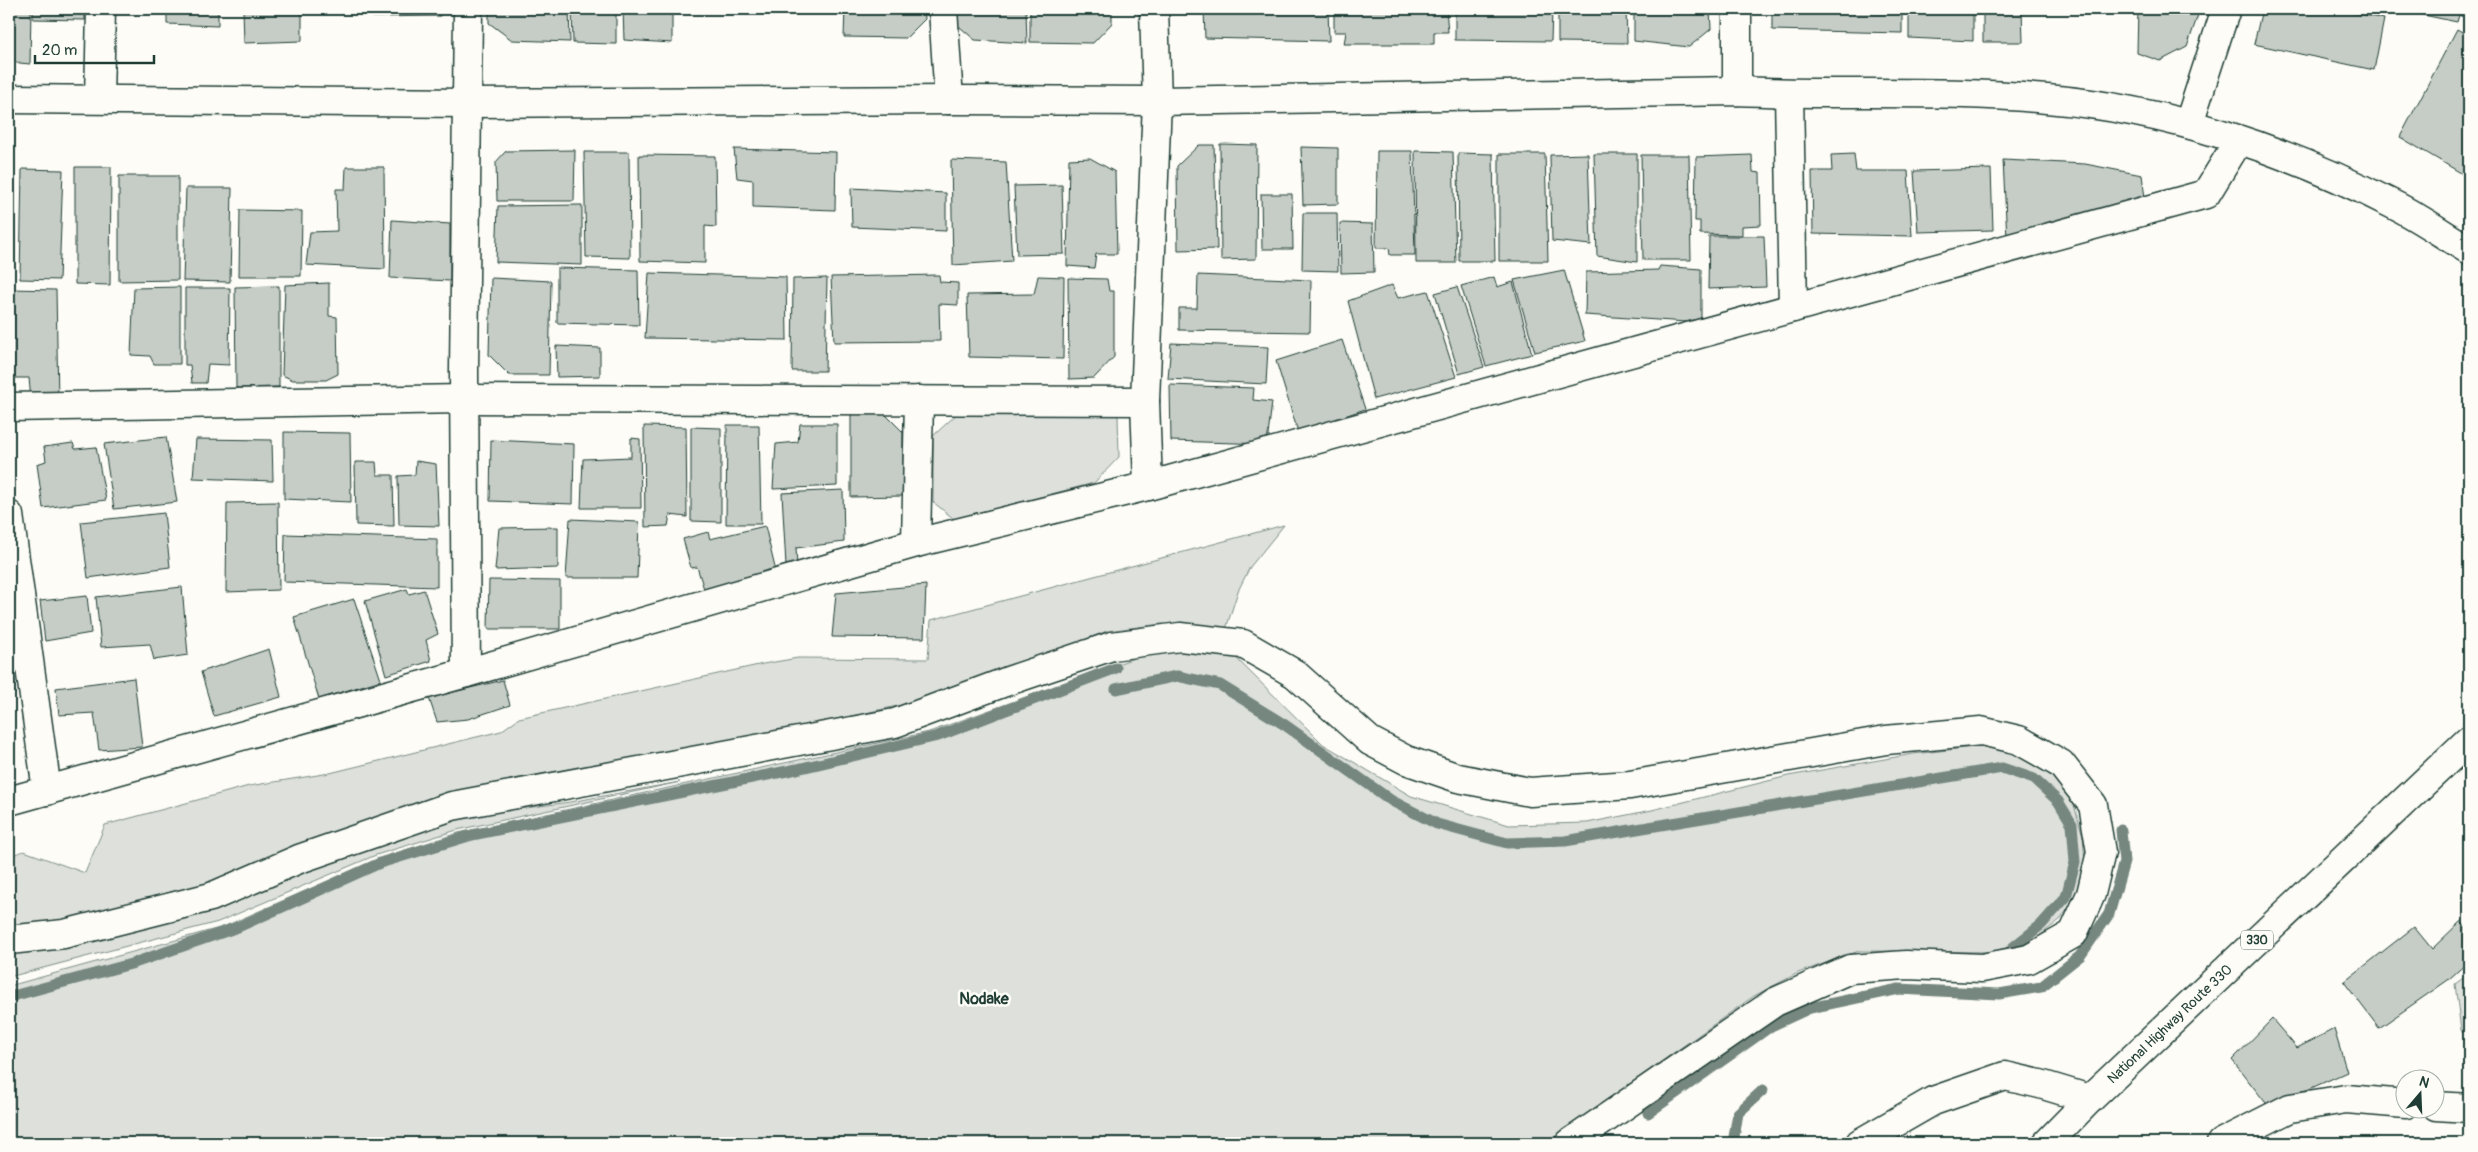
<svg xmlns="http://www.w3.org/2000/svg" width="2478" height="1152" viewBox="0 0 2478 1152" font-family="Pangolin,sans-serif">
  <rect width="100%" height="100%" fill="#fdfcf7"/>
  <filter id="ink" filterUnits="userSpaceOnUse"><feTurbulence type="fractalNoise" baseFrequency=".02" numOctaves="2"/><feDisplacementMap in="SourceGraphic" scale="10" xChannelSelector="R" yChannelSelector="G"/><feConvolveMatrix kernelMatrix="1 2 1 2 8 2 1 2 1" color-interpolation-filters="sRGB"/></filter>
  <g filter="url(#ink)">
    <g fill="#dde0db" stroke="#7e8e88">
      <polygon points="959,412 1118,415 1119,457 1094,483 954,519 933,502 933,436"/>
      <polygon points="1284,525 1250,567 1238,591 1225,632 1211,628 1161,624 1107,631 939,697 805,726 626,760 193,891 116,912 9,930 9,856 24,851 85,873 105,825 249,786 330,773 501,731 519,718 763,664 798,658 928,659 931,620"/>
      <polygon points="1199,650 1236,658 1323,744 1411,796 1509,825 1587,823 1652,810 1788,776 1913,754 1983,746 2014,753 2041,768 2056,780 2074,805 2083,836 2085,863 2076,896 2061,919 2034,940 1991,952 1859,951 1798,973 1754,996 1546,1143 9,1143 9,986 223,927 380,858 458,833 929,732 1145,654"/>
      <polygon points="680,782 457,830 376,855 218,922 9,977 9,951 284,876 428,827 480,814 570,802"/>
      <polygon points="2469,974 2469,1044 2461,1030 2455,984"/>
    </g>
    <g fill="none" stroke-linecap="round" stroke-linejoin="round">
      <g stroke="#75877f" stroke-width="11">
        <polyline points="1116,689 1177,676 1220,685 1285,725 1392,801 1437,824 1507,843 1565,841 2002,768 2034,779 2058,801 2072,824 2075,862 2066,897 2041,925 2012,948"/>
        <polyline points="9,997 131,964 238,927 380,863 472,835 797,769 938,736 1116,668"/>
        <polyline points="1648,1113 1771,1026 1810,1008 1899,989 1999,994 2041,987 2080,956 2109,914 2124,862 2121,830"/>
        <polyline points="1733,1143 1738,1113 1763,1090"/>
      </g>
    </g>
    <g fill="#c6cdc7" stroke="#1f3d34">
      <polygon points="9,9 31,9 30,64 9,62"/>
      <polygon points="33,9 85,9 85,20 33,19"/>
      <polygon points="167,9 218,9 218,26 167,24"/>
      <polygon points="243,9 302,9 302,41 244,43"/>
      <polygon points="373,9 440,9 440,16 373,17"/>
      <polygon points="489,9 569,9 570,42 512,40 489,23"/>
      <polygon points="572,9 616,9 616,44 573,43"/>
      <polygon points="623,9 672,9 672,43 624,40"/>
      <polygon points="845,9 924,9 925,19 906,38 844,37"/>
      <polygon points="954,9 1026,9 1027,43 975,40 954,22"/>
      <polygon points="1030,9 1112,9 1112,23 1093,43 1030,42"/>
      <polygon points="1204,9 1328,9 1329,41 1205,38"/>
      <polygon points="1334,9 1446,9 1448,32 1434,32 1434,44 1344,44 1346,32 1334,32"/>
      <polygon points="1455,9 1552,9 1551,41 1455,40"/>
      <polygon points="1558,9 1626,9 1627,43 1558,42"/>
      <polygon points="1634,9 1710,9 1711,29 1689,47 1634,41"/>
      <polygon points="1772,9 1902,9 1902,33 1772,30"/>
      <polygon points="1909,9 1973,9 1973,41 1909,38"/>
      <polygon points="1983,9 2022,9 2023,42 1983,42"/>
      <polygon points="2138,9 2200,9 2187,47 2160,61 2137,53"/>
      <polygon points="2262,9 2335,9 2384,19 2374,70 2254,44"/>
      <polygon points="2395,9 2469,9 2469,20 2459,15 2457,22"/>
      <polygon points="2457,29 2469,36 2469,171 2466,176 2400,137"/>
      <polygon points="1220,144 1257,145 1256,259 1221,260"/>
      <polygon points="1199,145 1214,145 1217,249 1178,250 1177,166"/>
      <polygon points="1301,147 1338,148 1338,204 1303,205"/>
      <polygon points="734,149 836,152 835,210 753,207 753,180 737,178"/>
      <polygon points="575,150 574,201 497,201 496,162 506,151"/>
      <polygon points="1377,151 1412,151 1415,255 1390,255 1389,248 1376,248"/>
      <polygon points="1415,151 1453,152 1456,263 1416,263"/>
      <polygon points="584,152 629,152 630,258 586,257"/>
      <polygon points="1458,153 1493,154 1495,261 1459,261"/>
      <polygon points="1499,154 1545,154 1548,261 1499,261"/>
      <polygon points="1588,154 1591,245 1552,241 1550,155"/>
      <polygon points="1594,154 1637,154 1637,262 1597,256"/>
      <polygon points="1854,154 1856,171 1908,171 1912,236 1813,234 1812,171 1832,171 1831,155"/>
      <polygon points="639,155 715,156 716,227 705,226 705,263 640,261"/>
      <polygon points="1641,155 1689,155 1691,260 1643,260"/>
      <polygon points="1752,155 1753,172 1760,173 1761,225 1742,226 1742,235 1700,234 1700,221 1695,221 1696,157"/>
      <polygon points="1090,158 1115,172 1117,254 1096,254 1094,268 1067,266 1069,159"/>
      <polygon points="951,160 1006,162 1012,261 953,265"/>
      <polygon points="2003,160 2085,164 2142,175 2145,198 2007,238"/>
      <polygon points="75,167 111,167 110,285 75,284"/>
      <polygon points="346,167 384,167 385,269 306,265 310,232 337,231 336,189 345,189"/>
      <polygon points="22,169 63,170 59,280 20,279"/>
      <polygon points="1991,169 1993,230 1918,232 1914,171"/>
      <polygon points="9,170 12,170 11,268 9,268"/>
      <polygon points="119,176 178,176 178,280 119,281"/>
      <polygon points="1062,185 1064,254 1017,255 1014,186"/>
      <polygon points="186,188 232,188 230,282 183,281"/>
      <polygon points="851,188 946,193 946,231 852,227"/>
      <polygon points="1261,194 1292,194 1293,249 1262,249"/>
      <polygon points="582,205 582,265 496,262 498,206"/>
      <polygon points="240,210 302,211 301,276 239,276"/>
      <polygon points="1303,213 1337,213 1338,271 1302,270"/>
      <polygon points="392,220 450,224 450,281 390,278"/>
      <polygon points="1340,223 1373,224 1374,272 1341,273"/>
      <polygon points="1709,236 1764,236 1766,287 1708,289"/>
      <polygon points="1660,266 1701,269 1701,323 1585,315 1586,272 1658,270"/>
      <polygon points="557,268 638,270 639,325 557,323"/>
      <polygon points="1564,270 1585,341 1535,352 1514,280"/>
      <polygon points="649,273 786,277 787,340 645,338"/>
      <polygon points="939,275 940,282 958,283 958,305 939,304 940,341 834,342 831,277"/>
      <polygon points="1198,275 1311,280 1310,332 1179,330 1179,308 1197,308"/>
      <polygon points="1038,276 1064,277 1063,359 969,357 967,295 1034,294"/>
      <polygon points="1494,277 1497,287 1513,282 1532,354 1486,366 1461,286"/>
      <polygon points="491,278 551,281 549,375 509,375 489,355"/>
      <polygon points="827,278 825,371 792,371 793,279"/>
      <polygon points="1068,278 1107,279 1109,291 1114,291 1114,357 1094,378 1069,379"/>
      <polygon points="329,283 329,316 337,317 338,374 326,380 293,380 282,375 285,285"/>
      <polygon points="1392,285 1398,298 1428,291 1456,377 1374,399 1348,301"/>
      <polygon points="279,286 279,387 236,388 235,287"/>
      <polygon points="180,287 180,364 154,364 150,356 131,355 134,288"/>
      <polygon points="1457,287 1484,367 1459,374 1435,293"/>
      <polygon points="185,288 230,288 229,365 208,364 206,383 192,383 190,365 185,365"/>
      <polygon points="9,289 56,290 58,401 31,400 29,378 9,378"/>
      <polygon points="1342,340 1365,409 1298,432 1276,361"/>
      <polygon points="1171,343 1268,347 1266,384 1168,379"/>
      <polygon points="556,346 600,348 600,376 557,377"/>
      <polygon points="1170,385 1254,388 1253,400 1272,402 1267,444 1171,441"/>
      <polygon points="851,414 885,414 903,432 903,496 851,497"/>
      <polygon points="800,424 837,424 837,486 773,489 776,444 798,442"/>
      <polygon points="727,425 759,425 761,524 726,524"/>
      <polygon points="644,426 686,427 687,517 670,515 668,526 645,527"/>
      <polygon points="691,427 721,428 721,522 691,521"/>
      <polygon points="284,432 350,433 351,502 284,499"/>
      <polygon points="166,437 177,502 114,509 104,444"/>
      <polygon points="631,438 640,439 641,508 581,508 583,459 631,457"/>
      <polygon points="196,439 272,440 273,481 193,478"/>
      <polygon points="491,440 574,444 573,504 490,501"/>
      <polygon points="73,443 75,449 96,447 106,500 43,508 37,464 46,461 44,447"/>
      <polygon points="416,461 436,464 439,526 399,525 398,476 415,475"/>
      <polygon points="355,462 376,462 377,475 393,475 394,526 356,525"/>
      <polygon points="843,490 844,542 796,548 797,566 786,566 782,493"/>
      <polygon points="278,502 279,590 226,592 227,503"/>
      <polygon points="164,513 170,567 88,578 81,522"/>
      <polygon points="570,519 639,522 637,578 566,578"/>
      <polygon points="765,526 776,572 704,589 697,567 691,568 683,539 708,532 710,539"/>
      <polygon points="558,527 558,568 495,570 499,528"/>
      <polygon points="285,534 437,539 437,587 284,582"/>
      <polygon points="489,580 560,581 560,629 488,629"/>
      <polygon points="926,585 924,638 832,637 836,593"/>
      <polygon points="182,587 188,655 154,660 150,644 101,647 96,597"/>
      <polygon points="407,589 409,594 424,590 438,634 426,640 431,661 386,675 365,601"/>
      <polygon points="87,596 91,633 45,641 40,601"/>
      <polygon points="354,599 381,680 319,699 294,617"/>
      <polygon points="269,649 281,697 214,716 201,672"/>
      <polygon points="134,678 142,747 99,750 94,713 59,715 56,688"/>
      <polygon points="503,680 510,705 468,719 437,722 429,698"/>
      <polygon points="2461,921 2469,933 2469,961 2448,980 2379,1028 2344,982 2414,927 2432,949"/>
      <polygon points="2272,1019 2297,1048 2334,1029 2347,1072 2269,1107 2232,1060"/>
    </g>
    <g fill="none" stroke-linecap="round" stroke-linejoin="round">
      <g stroke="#1f3d34" stroke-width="31">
        <g id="minor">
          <polyline points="943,9 949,100"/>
          <polyline points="1737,9 1737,91"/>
          <polyline points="1789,94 1793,308"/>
          <path d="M9,99L468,103L949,100L1157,101L1737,91C1841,96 1944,89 2047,99C2167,109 2287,150 2394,205C2420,218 2444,235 2469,250"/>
          <polyline points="99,99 101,9"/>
          <polyline points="2189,123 2226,9"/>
          <polyline points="9,407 464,399 1145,401"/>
          <polyline points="1148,486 1145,401 1157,101 1154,9"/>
          <polyline points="9,515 47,791"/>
          <polyline points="916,543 919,400"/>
          <polyline points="466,673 464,372 468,9"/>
          <polyline points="9,801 466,673 916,543 1148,486 2206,194 2239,140"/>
          <polyline points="9,940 64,934 211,897 299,859 452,806 895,723 1008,681 1112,646 1180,637 1243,644 1295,674 1370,741 1406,760 1458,778 1530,792 1630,785 1886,740 1981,731 2019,740 2061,764 2093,805 2101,852 2091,894 2073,934 2029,959 1982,968 1906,965 1850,969 1775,1002 1570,1143"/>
          <polyline points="2436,1106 2469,1108"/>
          <polyline points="1860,1143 1933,1101 2005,1076 2040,1084 2090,1099"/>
          <polyline points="2221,1143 2290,1108 2346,1099 2406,1104"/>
        </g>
      </g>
      <g stroke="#1f3d34" stroke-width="31">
        <g id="highway">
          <path id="s1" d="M2047,1143L2090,1099L2469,740"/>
        </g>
      </g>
      <use href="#minor" stroke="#fdfcf7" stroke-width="28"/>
      <use href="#highway" stroke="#fdfcf7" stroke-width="28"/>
    </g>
  </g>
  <g text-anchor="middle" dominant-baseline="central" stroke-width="5" stroke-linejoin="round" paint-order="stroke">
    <rect fill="#fdfcf7" stroke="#62766e" stroke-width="1" x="2241" y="930.5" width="32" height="19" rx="4"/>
    <g font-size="12" font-weight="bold" fill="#1f3d34">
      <text x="2257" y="940">330</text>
    </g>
    <g font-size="14" fill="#1f3d34" stroke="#fdfcf7">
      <text stroke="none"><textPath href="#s1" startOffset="171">National Highway Route 330</textPath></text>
    </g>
    <g font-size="16" font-weight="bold" fill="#1f3d34" stroke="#fdfcf7">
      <text x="984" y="999">Nodake</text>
    </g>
  </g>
  <rect width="2478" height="1152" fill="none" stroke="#fdfcf7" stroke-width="30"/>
  <rect x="15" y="15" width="2448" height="1122" fill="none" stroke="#1f3d34" stroke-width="2" filter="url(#ink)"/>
  <g transform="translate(2420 1094) rotate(19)"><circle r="24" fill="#fdfcf7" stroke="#a4b0a9"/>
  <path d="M0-4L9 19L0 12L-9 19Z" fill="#1f3d34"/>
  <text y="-8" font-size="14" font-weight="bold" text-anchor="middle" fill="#1f3d34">N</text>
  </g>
  <path d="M35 55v8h119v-8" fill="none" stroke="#1f3d34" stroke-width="2.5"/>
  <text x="42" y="55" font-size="15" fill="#1f3d34" stroke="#fdfcf7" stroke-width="4" paint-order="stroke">20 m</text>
</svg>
